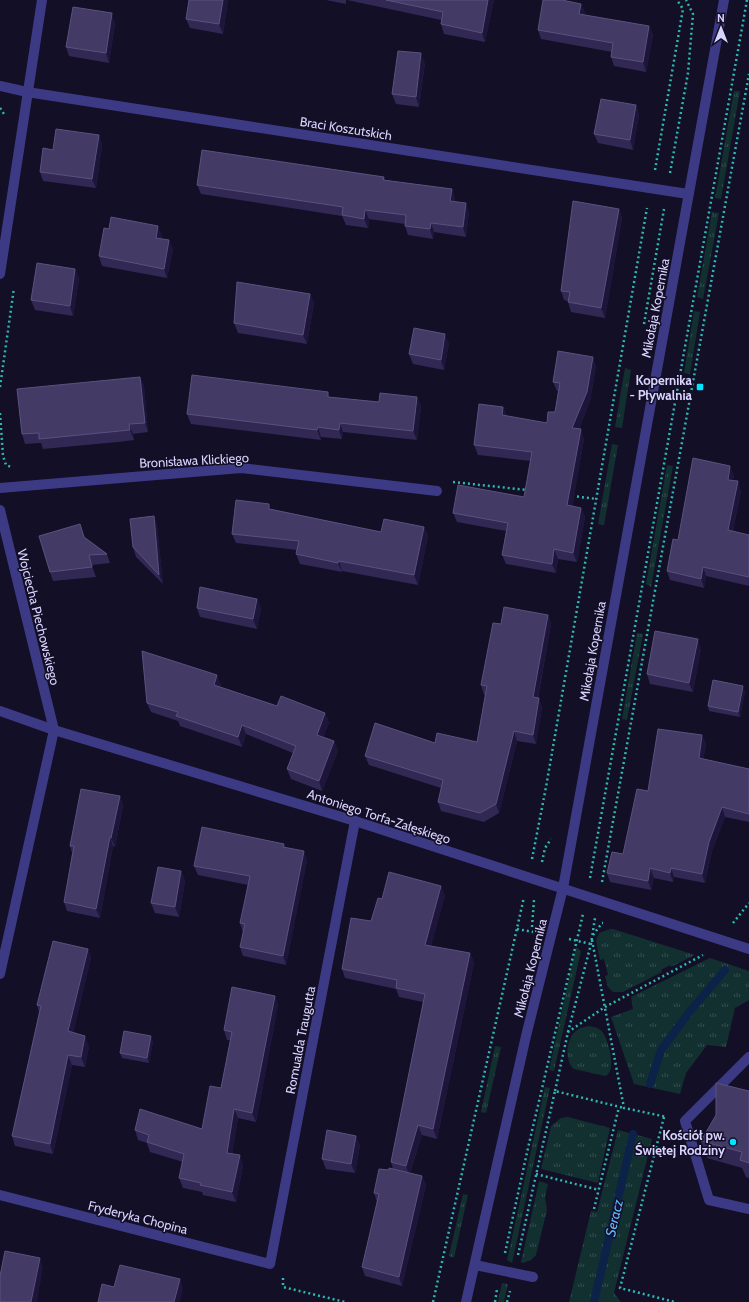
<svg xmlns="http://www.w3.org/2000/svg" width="749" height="1302" viewBox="0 0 749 1302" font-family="Cabin,sans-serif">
  <defs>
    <pattern id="grass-tufts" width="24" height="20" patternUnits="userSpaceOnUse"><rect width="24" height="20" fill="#12302f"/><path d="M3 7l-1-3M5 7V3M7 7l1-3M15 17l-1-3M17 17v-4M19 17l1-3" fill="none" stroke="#344d4e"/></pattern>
  </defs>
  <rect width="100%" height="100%" fill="#130f26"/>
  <g fill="url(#grass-tufts)">
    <polygon points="734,91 740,91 721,199 715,198"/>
    <polygon points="712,212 719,213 703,299 697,297"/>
    <polygon points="694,311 700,312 690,374 684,373"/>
    <polygon points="625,368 631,370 622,428 615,427"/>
    <polygon points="612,444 618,445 604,525 598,524"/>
    <polygon points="667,465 673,466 651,587 646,584"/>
    <polygon points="637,633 643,634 627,720 622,719"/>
    <polygon points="610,929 613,929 695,955 671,967 670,965 661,970 662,972 623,992 613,992 608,987 605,976 608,975 604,959 600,960 596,941 599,933"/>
    <polygon points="576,947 581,951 554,1071 549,1070"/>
    <polygon points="710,958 749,971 749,1000 735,1008 726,1047 707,1045 686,1073 680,1094 634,1084 611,1017 633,1009 631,997"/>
    <path d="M589,1026C594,1027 600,1028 603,1033C609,1041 617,1073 605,1076L574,1069C564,1060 566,1038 577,1030C581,1027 585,1027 589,1026Z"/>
    <polygon points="495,1046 501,1047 486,1113 481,1112"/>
    <polygon points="545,1087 550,1088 512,1263 507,1260"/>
    <polygon points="568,1117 610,1128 598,1183 541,1169 551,1126 561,1118"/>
    <polygon points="618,1130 652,1139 614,1293 621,1302 569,1302 591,1211 597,1212"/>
    <polygon points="539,1181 548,1184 545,1197 547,1210 536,1255 531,1260 523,1263 521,1262"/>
    <polygon points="463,1194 468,1195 454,1258 449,1256"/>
    <polygon points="502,1283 508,1284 504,1302 498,1302"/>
  </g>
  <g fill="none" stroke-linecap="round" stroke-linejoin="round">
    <g stroke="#0c2248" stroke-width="8">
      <polyline points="650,1084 661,1050 691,1010 725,970"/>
      <polyline points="594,1302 633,1134"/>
    </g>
    <g stroke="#2fb8b0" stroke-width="2.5" stroke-dasharray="2 3" stroke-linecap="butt">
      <polyline points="0,108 4,114"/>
      <polyline points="655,170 683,9 677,0"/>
      <polyline points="670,173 688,73 693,14 686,0"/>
      <polyline points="644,324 664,209"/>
      <polyline points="0,387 14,288"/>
      <polyline points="0,413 3,456 6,465 11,467"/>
      <polyline points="453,482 527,490"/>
      <polyline points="572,496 597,499"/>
      <polyline points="532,859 546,787 647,208"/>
      <polyline points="542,862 545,848 551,839"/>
      <polyline points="590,878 747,0"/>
      <polyline points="602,882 749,74"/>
      <polyline points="733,923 749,903"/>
      <polyline points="532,927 534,900"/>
      <polyline points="517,929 533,932"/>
      <polyline points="593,935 602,923 603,923"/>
      <polyline points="569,939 591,944"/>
      <polyline points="592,940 624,1108 667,1117"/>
      <polyline points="568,1032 591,944 595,918"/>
      <polyline points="555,1091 568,1032 605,1007 703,955"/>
      <polyline points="664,1117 620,1288 675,1302"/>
      <polyline points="536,1174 599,1190"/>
      <polyline points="594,1209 619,1107"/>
      <polyline points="505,1253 528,1148 583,914"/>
      <polyline points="518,1255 555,1091 624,1108"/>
      <polyline points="283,1278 283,1287 345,1302"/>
      <polyline points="433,1302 524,897"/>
      <polyline points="495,1302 497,1289"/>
      <polyline points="507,1302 510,1291"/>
    </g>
    <g stroke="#3d3a85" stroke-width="10">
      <polyline points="0,86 27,92 688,194"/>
      <polyline points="0,274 42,0"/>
      <polyline points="0,488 241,468 437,491"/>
      <polyline points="0,510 54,730 0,974"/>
      <polyline points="0,711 54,730 355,821 749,949"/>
      <polyline points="749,1057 685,1121 709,1200 749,1209"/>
      <polyline points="0,1195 270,1264 355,821"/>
      <polyline points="475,1265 533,1277"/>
      <polyline points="466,1302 526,1036 563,888 724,0"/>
    </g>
  </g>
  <g fill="#312854">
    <polygon points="228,0 223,34 190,28 186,19"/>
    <polygon points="326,0 346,0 346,4"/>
    <polygon points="347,0 494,0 485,42 444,34 441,24 441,20"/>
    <polygon points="581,4 585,13 584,15 649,26 653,35 646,72 614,66 611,57 612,52 541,39 538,30"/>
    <polygon points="115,23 109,63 69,56 66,47"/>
    <polygon points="425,63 419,107 396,104 392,94"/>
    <polygon points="636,105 639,115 633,150 598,143 594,134"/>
    <polygon points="99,135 102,145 96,188 43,181 40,172 53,150"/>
    <polygon points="384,177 385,180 452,189 455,198 455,201 469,212 466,237 434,232 433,239 408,235 405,226 405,224 369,219 368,228 346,225 342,216 201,194 197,185"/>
    <polygon points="619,209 622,218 605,318 571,312 568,302 568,301 564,300 561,291"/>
    <polygon points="109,229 162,235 161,239 169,240 173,250 167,278 102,266 99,256"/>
    <polygon points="75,269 79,279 73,316 35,310 31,300"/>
    <polygon points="310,294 314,303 307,344 238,333 234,323"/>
    <polygon points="449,343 444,370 413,364 409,354"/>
    <polygon points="596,366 590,401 579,429 584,439 572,506 581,508 585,517 577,562 558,559 556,573 506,564 502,555 506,531 457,522 453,513 524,497 531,461 478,455 474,445 503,407 507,416 547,423 555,412 558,391 557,391 553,382"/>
    <polygon points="140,377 144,386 148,432 133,434 134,440 118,442 43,449 41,443 25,444 22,434"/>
    <polygon points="330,397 379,402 417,397 421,407 417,440 343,432 342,439 321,437 321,440 191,424 187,414"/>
    <polygon points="734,475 733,480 741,491 733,531 749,535 749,586 706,576 704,588 670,580 667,571 678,540"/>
    <polygon points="271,509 381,532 424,527 428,536 418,585 342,571 342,572 300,564 296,554 297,550 236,543 232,534"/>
    <polygon points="154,516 157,526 163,584 136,557 133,547"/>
    <polygon points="85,538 107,554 110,563 92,565 96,577 53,581 50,572"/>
    <polygon points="257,599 261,608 257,629 200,617 197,608"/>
    <polygon points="548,615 551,624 538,698 542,707 536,744 517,741 499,813 484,822 441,811 438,802 441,788 369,765 365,756 435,743 477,742 485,695 484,695 481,685 501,624"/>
    <polygon points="701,649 693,692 650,684 647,674"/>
    <polygon points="221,684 220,687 277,706 325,713 329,723 323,737 334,741 338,751 322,791 291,779 287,769 293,753 246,734 242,747 180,726 178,721 151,712 147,703"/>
    <polygon points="745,691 740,717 709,711 708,706"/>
    <polygon points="702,735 706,744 703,759 749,769 749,822 725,817 712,851 705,883 674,877 673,882 654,878 651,890 610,882 607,873 623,854 648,791"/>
    <polygon points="120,796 123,806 115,847 113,846 100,918 67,911 64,902 72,853 70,846"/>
    <polygon points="284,844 285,847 307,860 286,965 243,956 240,947 243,933 240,923 248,885 198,875 194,866"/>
    <polygon points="181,871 185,881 179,917 155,913 151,903"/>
    <polygon points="445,895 431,946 470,953 474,963 437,1139 422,1135 410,1173 422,1176 426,1185 402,1286 365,1276 362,1267 377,1202 374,1193 389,1170 393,1169 391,1162 423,1002 399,997 396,989 345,978 342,969 371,921 382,899"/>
    <polygon points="88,949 91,958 73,1032 89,1046 85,1067 72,1065 53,1154 15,1146 12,1136 39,1012 37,1005"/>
    <polygon points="275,996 278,1005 256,1122 238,1118 232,1154 243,1165 236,1202 203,1195 202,1192 183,1188 179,1178 183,1162 150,1152 147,1143 138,1140 135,1130 202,1129 221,1088 230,1040 227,1040 224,1030"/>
    <polygon points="153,1041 149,1063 122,1058 120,1053"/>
    <polygon points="749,1091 749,1178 746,1177 742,1168 707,1158 701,1141"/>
    <polygon points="360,1145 355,1173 326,1169 322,1159"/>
  </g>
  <g fill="#1d163a">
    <polygon points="223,0 228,0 223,34 219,24"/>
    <polygon points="488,0 494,0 485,42 482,33"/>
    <polygon points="581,4 585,13 583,24 579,14"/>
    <polygon points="112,13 115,23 109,63 106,53"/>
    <polygon points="649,26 653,35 646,72 643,62"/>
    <polygon points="421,53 425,63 419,107 416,97"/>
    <polygon points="636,105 639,115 633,150 630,140"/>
    <polygon points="99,135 102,145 96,188 92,179"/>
    <polygon points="452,189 455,198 454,210 450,201"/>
    <polygon points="466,203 469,212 466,237 463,227"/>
    <polygon points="619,209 622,218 605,318 601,308"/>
    <polygon points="365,210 369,219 368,228 364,219"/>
    <polygon points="431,223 434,232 433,239 430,229"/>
    <polygon points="158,226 162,235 159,247 156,238"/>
    <polygon points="169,240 173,250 167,278 164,269"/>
    <polygon points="75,269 79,279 73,316 70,306"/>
    <polygon points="310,294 314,303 307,344 303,335"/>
    <polygon points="445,334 449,343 444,370 441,360"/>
    <polygon points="593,357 596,366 590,401 576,437 572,428"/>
    <polygon points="140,377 144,386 148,432 145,423"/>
    <polygon points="417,397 421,407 417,440 413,431"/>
    <polygon points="503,407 507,416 502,415"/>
    <polygon points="340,423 343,432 342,439 339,430"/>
    <polygon points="129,424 133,434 134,440 130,430"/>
    <polygon points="318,427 321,437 321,440 317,430"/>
    <polygon points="581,429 584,439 571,515 567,505"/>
    <polygon points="730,466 734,475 731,489 728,480"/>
    <polygon points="738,481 741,491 731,540 728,530"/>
    <polygon points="581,508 585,517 577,562 573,553"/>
    <polygon points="154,516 157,526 163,584 159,575"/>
    <polygon points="424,527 428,536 418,585 414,575"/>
    <polygon points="554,549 558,559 556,573 552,564"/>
    <polygon points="89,555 92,565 96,577 92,567"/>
    <polygon points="339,561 342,571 342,572 338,563"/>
    <polygon points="703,567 706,576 704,588 701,579"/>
    <polygon points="257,599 261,608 257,629 253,619"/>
    <polygon points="548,615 551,624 536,706 533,697"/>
    <polygon points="698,639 701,649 693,692 689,683"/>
    <polygon points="217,675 221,684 217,695 214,685"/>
    <polygon points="743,686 745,691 740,717 738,712"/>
    <polygon points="539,698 542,707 536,744 533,735"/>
    <polygon points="325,713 329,723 321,745 317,735"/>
    <polygon points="242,725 246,734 242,747 238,737"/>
    <polygon points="514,731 517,741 499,813 496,804"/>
    <polygon points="702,735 706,744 702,767 699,758"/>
    <polygon points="334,741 338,751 322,791 319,781"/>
    <polygon points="120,796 123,806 115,847 111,838"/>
    <polygon points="722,807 725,817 712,851 705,883 702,874 709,842"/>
    <polygon points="110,837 113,846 100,918 96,909"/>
    <polygon points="304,851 307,860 286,965 283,956"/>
    <polygon points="650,868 654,878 651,890 648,881"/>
    <polygon points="671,868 674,877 673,882 670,873"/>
    <polygon points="181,871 185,881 179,917 175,907"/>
    <polygon points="441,886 445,895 429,954 425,945"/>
    <polygon points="88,949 91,958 72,1040 68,1031"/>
    <polygon points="470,953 474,963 437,1139 433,1129"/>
    <polygon points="275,996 278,1005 256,1122 252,1113"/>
    <polygon points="85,1036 89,1046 85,1067 81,1057"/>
    <polygon points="151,1036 153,1041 149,1063 147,1058"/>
    <polygon points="68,1055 72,1065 53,1154 50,1144"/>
    <polygon points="234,1109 238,1118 231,1162 227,1153"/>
    <polygon points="418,1125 422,1135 409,1175 406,1166"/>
    <polygon points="356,1136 360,1145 355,1173 351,1164"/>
    <polygon points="240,1155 243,1165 236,1202 232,1192"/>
    <polygon points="422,1176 426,1185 402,1286 399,1277"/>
    <polygon points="40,1258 43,1268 37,1302 31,1302"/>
    <polygon points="180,1279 183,1288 180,1302 174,1302"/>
  </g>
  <g fill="#433a66" stroke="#5a527e">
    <polygon points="189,0 223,0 219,24 186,19"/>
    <polygon points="386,0 488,0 482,33 441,24 443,12"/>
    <polygon points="543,0 562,0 581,4 579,14 649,26 643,62 611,57 613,43 538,30"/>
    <polygon points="73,7 112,13 106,53 66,47"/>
    <polygon points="398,51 421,53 416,97 392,94"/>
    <polygon points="601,99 636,105 630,140 594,134"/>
    <polygon points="56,129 99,135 92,179 40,172 43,148 53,150"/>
    <polygon points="202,150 384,177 383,180 452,189 450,201 466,203 463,227 431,223 430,229 405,226 406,215 365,210 364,219 342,215 343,207 197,185"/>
    <polygon points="573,201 619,209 601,308 568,302 570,292 561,291"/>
    <polygon points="111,217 158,226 156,238 169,240 164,269 99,256 104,228 109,229"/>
    <polygon points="37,263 75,269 70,306 31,300"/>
    <polygon points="237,282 310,294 303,335 234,323"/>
    <polygon points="414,328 445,334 441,360 409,354"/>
    <polygon points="558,351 593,357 587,392 572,428 581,429 567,505 581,508 573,553 554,549 552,564 502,555 508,523 453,513 458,485 524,497 532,452 474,445 479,404 503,407 502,415 547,423 548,412 555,412 560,383 553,382"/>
    <polygon points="192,375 328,392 328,397 379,402 380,393 417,397 413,431 340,423 339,430 318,427 317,430 187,414"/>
    <polygon points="140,377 145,423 129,424 130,430 39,439 39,433 22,434 17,389"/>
    <polygon points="693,458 730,466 728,480 738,481 728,530 749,535 749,577 703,567 701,579 667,571 673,539 678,540"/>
    <polygon points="236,500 269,504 269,509 381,532 384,519 424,527 414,575 339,561 338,563 296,554 299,541 232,534"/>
    <polygon points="154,516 159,575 133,547 130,519"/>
    <polygon points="80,524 84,537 107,554 89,555 92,567 50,572 39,536"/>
    <polygon points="200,587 257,599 253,619 197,608"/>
    <polygon points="504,607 548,615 533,697 539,698 533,735 514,731 496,804 480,813 438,802 443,780 365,756 375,723 435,743 437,733 477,742 487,686 481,685 493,623 501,624"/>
    <polygon points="655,631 698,639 689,683 647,674"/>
    <polygon points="142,651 217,675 214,685 277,706 281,696 325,713 317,735 334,741 319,781 287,769 296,746 242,725 238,737 176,716 178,712 147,703"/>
    <polygon points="713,680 743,686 738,712 708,706"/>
    <polygon points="658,729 702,735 699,758 749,769 749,814 722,807 709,842 702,874 671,868 670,873 650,868 648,881 607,873 612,852 623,854 637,789 648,791"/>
    <polygon points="81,789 120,796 111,838 110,837 96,909 64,902 74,846 70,846"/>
    <polygon points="202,827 284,844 283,847 304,851 283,956 240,947 245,924 240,923 250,876 194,866"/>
    <polygon points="158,867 181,871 175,907 151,903"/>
    <polygon points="389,872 441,886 425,945 470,953 433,1129 418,1125 406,1166 391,1162 425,994 396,988 397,980 342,969 351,918 371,921 378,898 382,899"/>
    <polygon points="53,941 88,949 68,1031 85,1036 81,1057 68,1055 50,1144 12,1136 41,1006 37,1005"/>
    <polygon points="232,987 275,996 252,1113 234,1109 227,1153 240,1155 232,1192 200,1185 201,1183 179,1178 184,1154 147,1142 149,1135 135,1130 140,1109 202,1129 210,1086 221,1088 232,1032 224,1030"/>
    <polygon points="124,1031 151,1036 147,1058 120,1053"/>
    <polygon points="716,1083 749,1091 749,1163 740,1160 742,1152 701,1141 716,1115"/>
    <polygon points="327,1130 356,1136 351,1164 322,1159"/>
    <polygon points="389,1168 422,1176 399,1277 362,1267 379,1194 374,1193 379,1169 389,1170"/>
    <polygon points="5,1251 40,1258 31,1302 0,1302 0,1276"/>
    <polygon points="120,1265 180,1279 174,1302 98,1302 102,1284 114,1287"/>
  </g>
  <g fill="#00e5ff" stroke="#130f26" stroke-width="1.5">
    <rect x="696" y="383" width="8" height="8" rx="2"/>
    <circle cx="733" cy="1142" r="4"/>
  </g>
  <g text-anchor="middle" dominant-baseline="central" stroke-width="3" stroke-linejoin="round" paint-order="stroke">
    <g font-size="13" fill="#d9d4ff" stroke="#130f26">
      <text transform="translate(346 128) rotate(9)">Braci Koszutskich</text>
      <text transform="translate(655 308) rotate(-79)">Mikołaja Kopernika</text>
      <text transform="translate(194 460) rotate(-3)">Bronisława Klickiego</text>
      <text transform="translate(39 617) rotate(76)">Wojciecha Piechowskiego</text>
      <text transform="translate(592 651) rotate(-80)">Mikołaja Kopernika</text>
      <text transform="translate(379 816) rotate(18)">Antoniego Torfa-Załęskiego</text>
      <text transform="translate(530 968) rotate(-76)">Mikołaja Kopernika</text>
      <text transform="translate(300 1040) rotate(-79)">Romualda Traugutta</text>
      <text transform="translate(138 1217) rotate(14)">Fryderyka Chopina</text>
    </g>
    <g font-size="13" font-weight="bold" fill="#d9d4ff" stroke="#130f26" text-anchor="end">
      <text x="692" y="380">Kopernika<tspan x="692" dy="15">- Pływalnia</tspan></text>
      <text x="725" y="1135">Kościół pw.<tspan x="725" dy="15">Świętej Rodziny</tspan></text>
    </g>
    <g font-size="14" font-style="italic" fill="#62b6ff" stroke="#130f26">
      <text transform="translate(614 1218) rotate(-77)">Seracz</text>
    </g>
  </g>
  <g transform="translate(721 28)" stroke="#130f26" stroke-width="3" paint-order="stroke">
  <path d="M0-3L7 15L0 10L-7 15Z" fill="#d9d4ff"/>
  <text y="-6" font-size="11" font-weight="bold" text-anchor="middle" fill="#d9d4ff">N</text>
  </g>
</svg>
